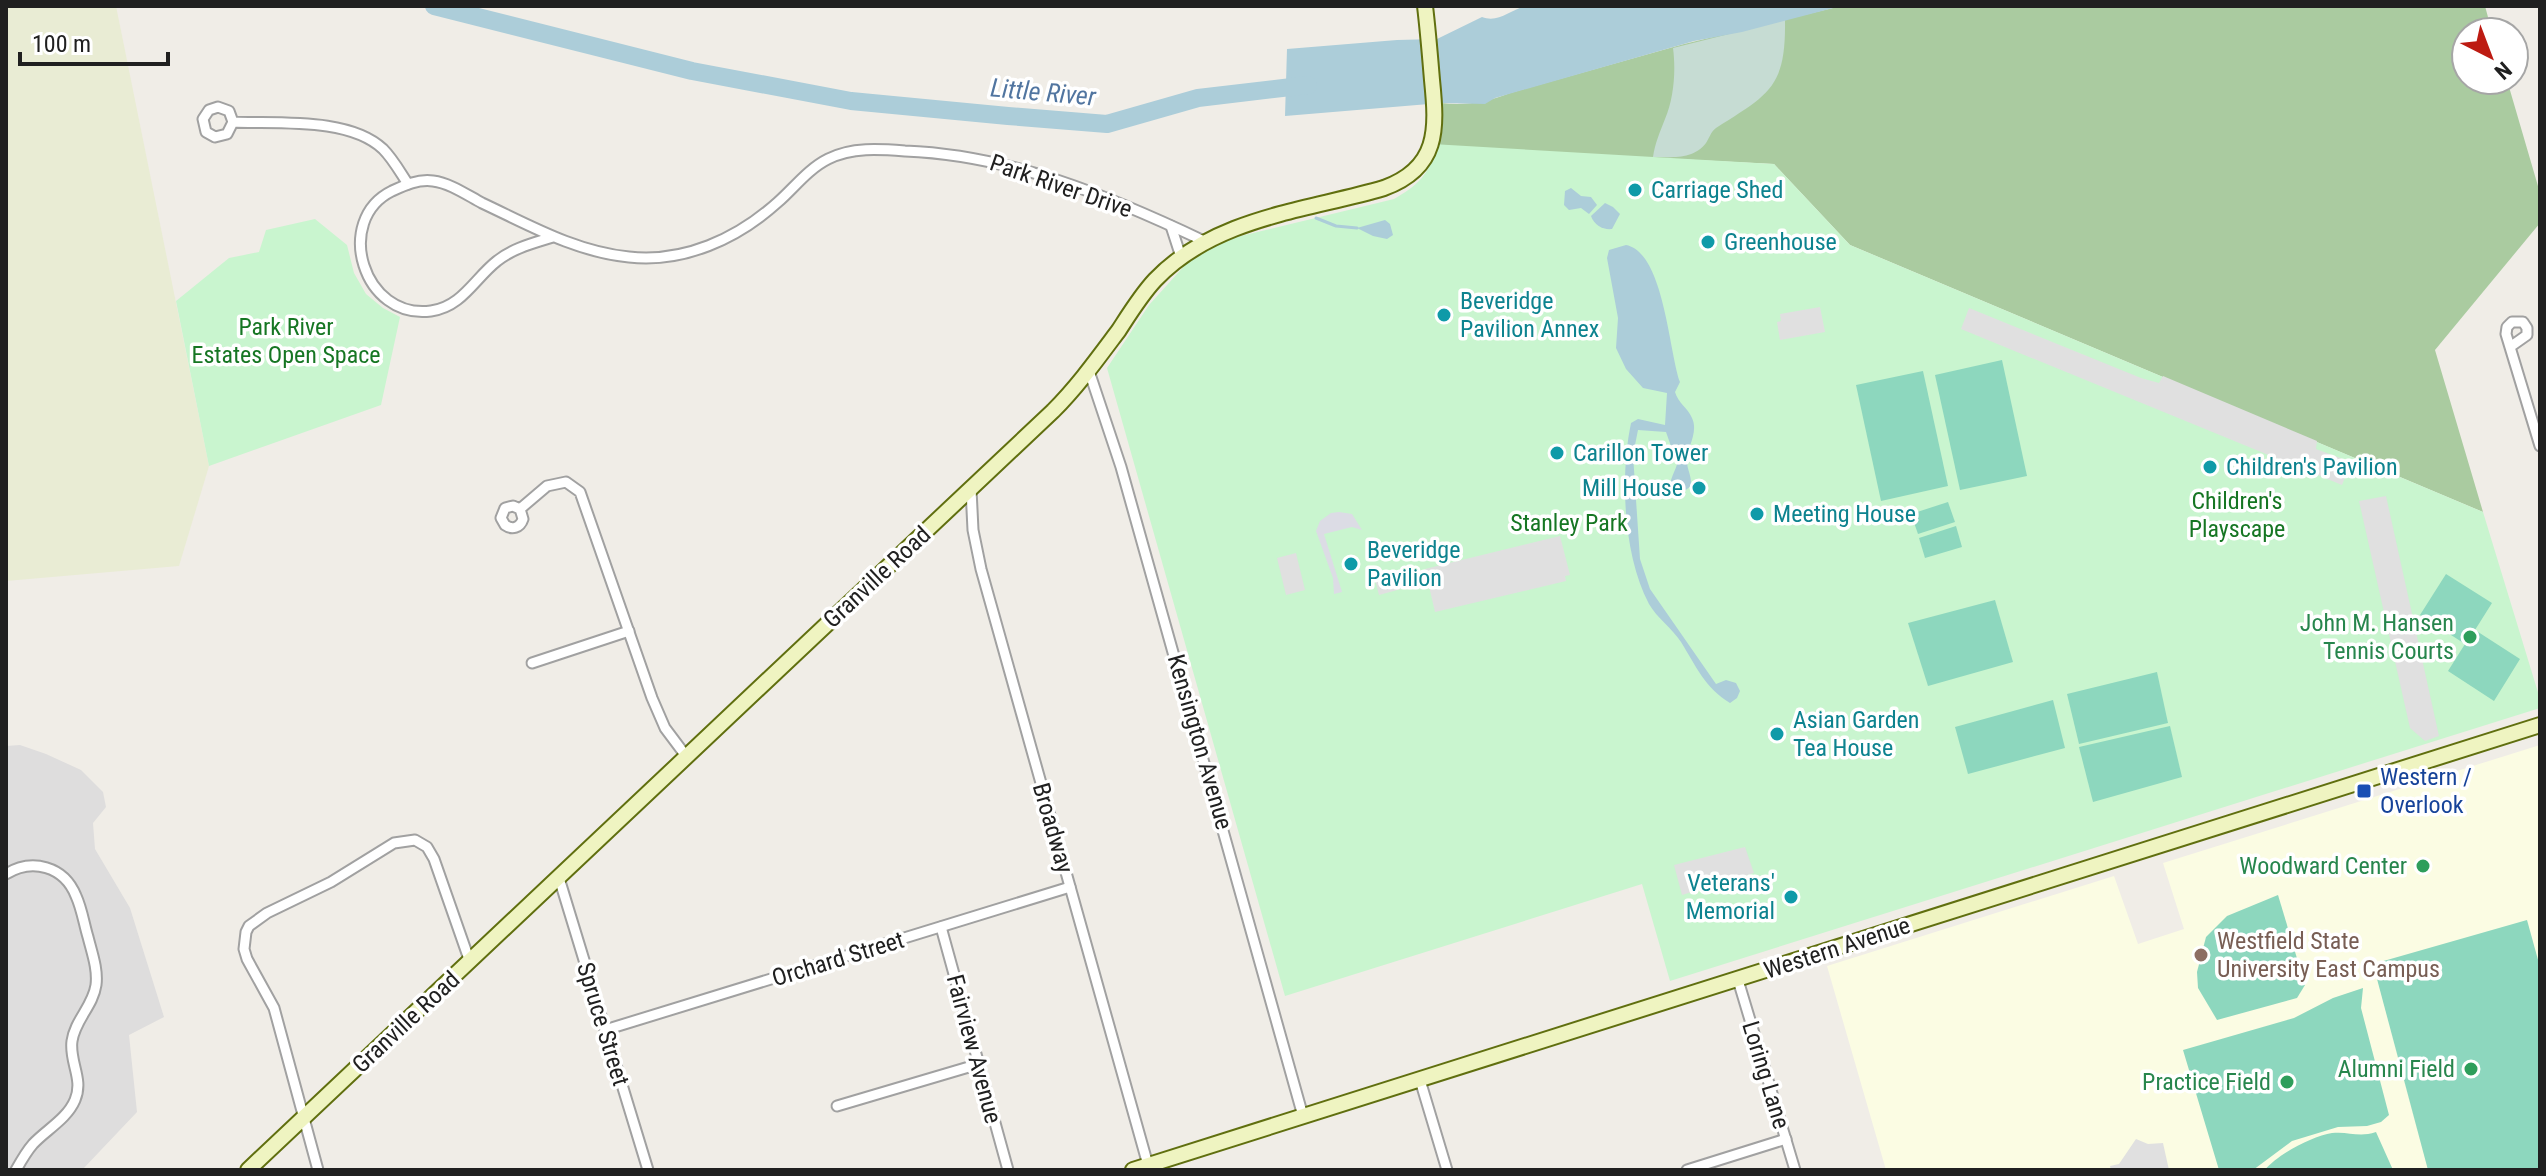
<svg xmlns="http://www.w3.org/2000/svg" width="2546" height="1176" viewBox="0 0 2546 1176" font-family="'Roboto Condensed',sans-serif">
  <rect width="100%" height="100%" fill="#f0ede7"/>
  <polygon fill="#dedddd" points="20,745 46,754 81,770 103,792 106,807 93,823 95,849 130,908 164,1017 129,1035 137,1112 82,1170 6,1170 6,746"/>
  <polygon fill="#fbfce3" points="2540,745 2540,1170 1886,1170 1827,966 2114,876 2138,944 2184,929 2163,863"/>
  <polygon fill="#e9ecd4" points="6,6 116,6 209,466 179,566 6,581"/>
  <path fill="#aacba0" d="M1841,6H2485L2492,32H2466V80H2507L2540,193V223L2435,350L2483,512L1850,245L1774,164L1439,147L1442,126L1441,103C1466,106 1487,102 1510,93L1684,44Z"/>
  <path fill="#c6dcd3" d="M1785,20C1786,88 1769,94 1716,128C1710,133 1710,137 1706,143C1693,160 1672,157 1653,157C1655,143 1660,132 1665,119C1674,98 1676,70 1673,48Z"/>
  <g fill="#c9f5cf">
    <path d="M1432,144L1774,164L1850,245L2483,512L2540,699V708L1670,981L1642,884L1285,996L1107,368L1149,305L1186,264L1224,240L1394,199C1417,186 1435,171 1432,144Z"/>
    <polygon points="315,219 347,245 354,273 366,294 383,308 400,317 381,405 209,466 176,301 229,258 259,252 266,230"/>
  </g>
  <g fill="#8dd7be">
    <polygon points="2002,360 2027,476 1960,490 1935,375"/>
    <polygon points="1923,371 1948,486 1881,501 1856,385"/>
    <polygon points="1948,502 1955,522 1918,534 1911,514"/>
    <polygon points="1956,526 1962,547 1925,558 1919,538"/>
    <polygon points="2446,574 2492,603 2475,630 2520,659 2494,701 2448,671 2465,644 2420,615"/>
    <polygon points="1995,600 2013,662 1928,686 1908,623"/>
    <polygon points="2157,672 2168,723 2079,744 2067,694"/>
    <polygon points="2053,700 2065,748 1968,774 1955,727"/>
    <polygon points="2170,726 2182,777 2093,802 2079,747"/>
    <polygon points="2278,895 2305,985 2297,998 2217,1020 2198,988 2197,972 2206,937 2227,916"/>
    <polygon points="2527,920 2540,967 2540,1170 2428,1170 2373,964"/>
    <polygon points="2363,988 2361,1008 2389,1115 2381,1122 2367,1126 2338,1127 2292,1141 2253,1170 2219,1170 2183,1050 2294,1018 2333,998"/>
    <path d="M2376,1132L2393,1170H2265C2277,1155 2312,1136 2332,1133C2349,1131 2358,1138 2376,1132Z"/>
  </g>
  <g fill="#e0e0e0">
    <polygon points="1820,307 1825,332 1780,340 1777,322 1781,321 1780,314"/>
    <polygon points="1969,308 2141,378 2159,383 2163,376 2317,441 2316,449 2351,462 2342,485 1961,329"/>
    <polygon points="2386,496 2439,736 2425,741 2410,728 2359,501"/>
    <polygon points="1560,536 1570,575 1565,576 1566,581 1435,612 1425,569"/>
    <polygon points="1296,553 1305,590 1286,595 1277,558"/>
    <polygon points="1396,570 1401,589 1379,595 1374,576"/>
    <polygon points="1745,847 1754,873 1682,895 1674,865"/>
    <polygon points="2136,1139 2148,1144 2163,1143 2169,1170 2111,1170 2110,1166 2119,1164"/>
  </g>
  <polygon fill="#dcdce5" points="1339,512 1352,514 1362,530 1352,527 1324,534 1342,592 1334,594 1333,578 1316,531 1320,521 1331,513"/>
  <g fill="#accdd9">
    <path d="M1525,6H1841L1742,32L1694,41L1495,98L1485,104L1441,103L1285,116L1287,49L1397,40L1437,39L1482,17C1498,23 1509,11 1525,6Z"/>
    <polygon points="1571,188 1581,196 1591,197 1597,205 1589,214 1581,208 1569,210 1564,205 1565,191"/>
    <path d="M1605,203L1613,207L1620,214L1612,229C1603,230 1594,225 1591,216Z"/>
    <polygon points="1385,220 1390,224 1393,235 1387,239 1373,236 1357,228"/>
    <path d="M1626,245C1664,252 1669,352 1680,382L1675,392C1678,403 1688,408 1692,418C1699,433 1686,449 1687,461C1687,470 1692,476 1691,486L1675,498C1663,481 1678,473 1678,457L1672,449L1666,432L1638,430L1633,455L1640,559L1650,589L1716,684L1726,680L1736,683L1740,691L1737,698L1730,703C1705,688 1696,666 1681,642C1672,628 1657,618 1649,604C1623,555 1620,476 1631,423L1638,419L1665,425L1667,393L1643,388L1626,369L1616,348L1618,318L1607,258L1609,250Z"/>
  </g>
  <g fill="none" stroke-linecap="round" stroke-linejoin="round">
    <polyline stroke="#accdd9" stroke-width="3" points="1316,218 1336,226 1357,228"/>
    <polyline stroke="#accdd9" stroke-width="18" points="434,6 692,71 851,101 1008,116 1107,124 1198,98 1308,85"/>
    <g stroke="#a1a1a1" stroke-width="13">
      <g id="street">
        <path d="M233,122L229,111L218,107L209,110L203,119L206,132L215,137L227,134L233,122C277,124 349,117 383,149C393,159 400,172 408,184"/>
        <polyline points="1171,226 1181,257"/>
        <path d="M553,237C534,243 513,248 497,261C475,278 462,307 431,311C363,320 333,220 392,191C405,185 418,179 433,181C450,183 467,195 482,203C529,225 576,252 629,257C684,263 737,239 778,202C794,188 808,169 828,159C852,147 879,149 905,151C1011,155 1109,196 1204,241"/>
        <polyline points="2510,347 2527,335 2527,328 2523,322 2512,322 2507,327 2506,334 2540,446"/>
        <polyline points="1089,371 1121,467 1303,1116"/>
        <polyline points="971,489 973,530 981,569 1148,1165"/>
        <path d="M520,509L513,506L505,508L501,518L505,525C512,530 520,528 523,519L520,509L547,486L566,482L580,492L652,698L665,728L686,756"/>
        <polyline points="532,663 629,631"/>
        <path d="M6,874C32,858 64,866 76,896C82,909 84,924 88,937C92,953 98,969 96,985C93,1006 75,1020 72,1041C69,1062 84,1079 75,1100C67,1119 46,1130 33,1144C26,1152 21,1161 16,1170"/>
        <polyline points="559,878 648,1170"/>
        <polyline points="941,927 1008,1170"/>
        <polyline points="1738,980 1795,1170"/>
        <polyline points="605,1030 1070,887"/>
        <polyline points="1420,1080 1447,1170"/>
        <polyline points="837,1106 979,1064"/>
        <polyline points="318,1170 274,1008 247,959 244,949 246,932 249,926 267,913 331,882 394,843 415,840 427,847 434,859 470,962"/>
        <polyline points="1687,1170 1786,1139"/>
      </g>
    </g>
    <g stroke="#606f0f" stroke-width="18">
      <g id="secondary">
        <path d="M248,1170L1053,411C1078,386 1098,358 1119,330C1130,313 1141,295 1155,280C1215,217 1306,211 1384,188C1439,168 1437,129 1432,80C1430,56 1428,31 1425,6"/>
        <polyline points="1133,1170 2540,725"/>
      </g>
    </g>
    <use href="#street" stroke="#fff" stroke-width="9"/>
    <use href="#secondary" stroke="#eff4c1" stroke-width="14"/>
  </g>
  <g fill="#0f9aa8" stroke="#fff" stroke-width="3">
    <circle cx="1635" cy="190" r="8"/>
    <circle cx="1708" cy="242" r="8"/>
    <circle cx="1444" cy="315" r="8"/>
    <circle cx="1557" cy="453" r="8"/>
    <circle cx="2210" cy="467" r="8"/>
    <circle cx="1699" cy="488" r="8"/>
    <circle cx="1757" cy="514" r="8"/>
    <circle cx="1351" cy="564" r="8"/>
    <circle cx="1777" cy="734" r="8"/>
    <circle cx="1791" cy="897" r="8"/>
  </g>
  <g fill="#2e9e5b" stroke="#fff" stroke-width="3">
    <circle cx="2470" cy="637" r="8"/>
    <circle cx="2423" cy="866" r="8"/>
    <circle cx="2471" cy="1069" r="8"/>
    <circle cx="2287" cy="1082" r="8"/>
  </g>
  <rect fill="#1a4fb4" stroke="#fff" stroke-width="3" x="2356" y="783" width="16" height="16" rx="4"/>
  <circle fill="#8d6e63" stroke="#fff" stroke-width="3" cx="2201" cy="955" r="8"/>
  <g text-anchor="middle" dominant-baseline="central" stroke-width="7" stroke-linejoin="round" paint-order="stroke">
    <g font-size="24" fill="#202020" stroke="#fff">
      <text transform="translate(1061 186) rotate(19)">Park River Drive</text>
      <text transform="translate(877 577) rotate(-43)">Granville Road</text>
      <text transform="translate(1200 742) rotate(74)">Kensington Avenue</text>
      <text transform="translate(1053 828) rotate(74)">Broadway</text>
      <text transform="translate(1837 948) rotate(-18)">Western Avenue</text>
      <text transform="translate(838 959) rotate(-17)">Orchard Street</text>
      <text transform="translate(406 1022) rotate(-43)">Granville Road</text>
      <text transform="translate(603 1024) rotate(73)">Spruce Street</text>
      <text transform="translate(974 1049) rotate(75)">Fairview Avenue</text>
      <text transform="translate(1766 1075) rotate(73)">Loring Lane</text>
    </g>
    <g font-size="24" fill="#0d838f" stroke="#fff" text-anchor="start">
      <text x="1651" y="190">Carriage Shed</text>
      <text x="1724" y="242">Greenhouse</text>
      <text x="1460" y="301">Beveridge<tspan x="1460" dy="28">Pavilion Annex</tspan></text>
      <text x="1573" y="453">Carillon Tower</text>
      <text x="2226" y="467">Children's Pavilion</text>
      <text x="1683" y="488" text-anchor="end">Mill House</text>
      <text x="1773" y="514">Meeting House</text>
      <text x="1367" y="550">Beveridge<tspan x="1367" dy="28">Pavilion</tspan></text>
      <text x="1793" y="720">Asian Garden<tspan x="1793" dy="28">Tea House</tspan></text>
      <text x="1775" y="883" text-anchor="end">Veterans'<tspan x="1775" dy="28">Memorial</tspan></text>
    </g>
    <g font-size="24" fill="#167623" stroke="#fff">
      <text x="286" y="327">Park River<tspan x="286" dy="28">Estates Open Space</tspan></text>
      <text x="2237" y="501">Children's<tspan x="2237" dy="28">Playscape</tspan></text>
      <text x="1569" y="523">Stanley Park</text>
    </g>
    <g font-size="24" fill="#27864d" stroke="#fff" text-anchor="end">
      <text x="2454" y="623">John M. Hansen<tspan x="2454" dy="28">Tennis Courts</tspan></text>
      <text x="2407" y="866">Woodward Center</text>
      <text x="2455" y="1069">Alumni Field</text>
      <text x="2271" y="1082">Practice Field</text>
    </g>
    <g font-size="24" fill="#164399" stroke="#fff" text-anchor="start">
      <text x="2380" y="777">Western /<tspan x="2380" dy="28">Overlook</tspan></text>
    </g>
    <g font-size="24" fill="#785e54" stroke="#fff" text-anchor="start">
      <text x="2217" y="941">Westfield State<tspan x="2217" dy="28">University East Campus</tspan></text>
    </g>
    <g font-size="26" font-style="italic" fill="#5175a0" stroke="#fff">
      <text transform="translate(1043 92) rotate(5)">Little River</text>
    </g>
  </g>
  <rect width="2546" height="1176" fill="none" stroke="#202020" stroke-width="16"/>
  <g transform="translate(2490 56) rotate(138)"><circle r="38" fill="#ffffff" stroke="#a6a6a6" stroke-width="2"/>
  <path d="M0-6L14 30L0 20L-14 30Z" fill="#bd1b12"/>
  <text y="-12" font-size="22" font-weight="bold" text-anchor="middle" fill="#202020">N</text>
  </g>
  <path d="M20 52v12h148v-12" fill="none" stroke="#202020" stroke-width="4"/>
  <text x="32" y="52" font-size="24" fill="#202020" stroke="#ffffff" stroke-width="6" paint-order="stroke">100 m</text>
</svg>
